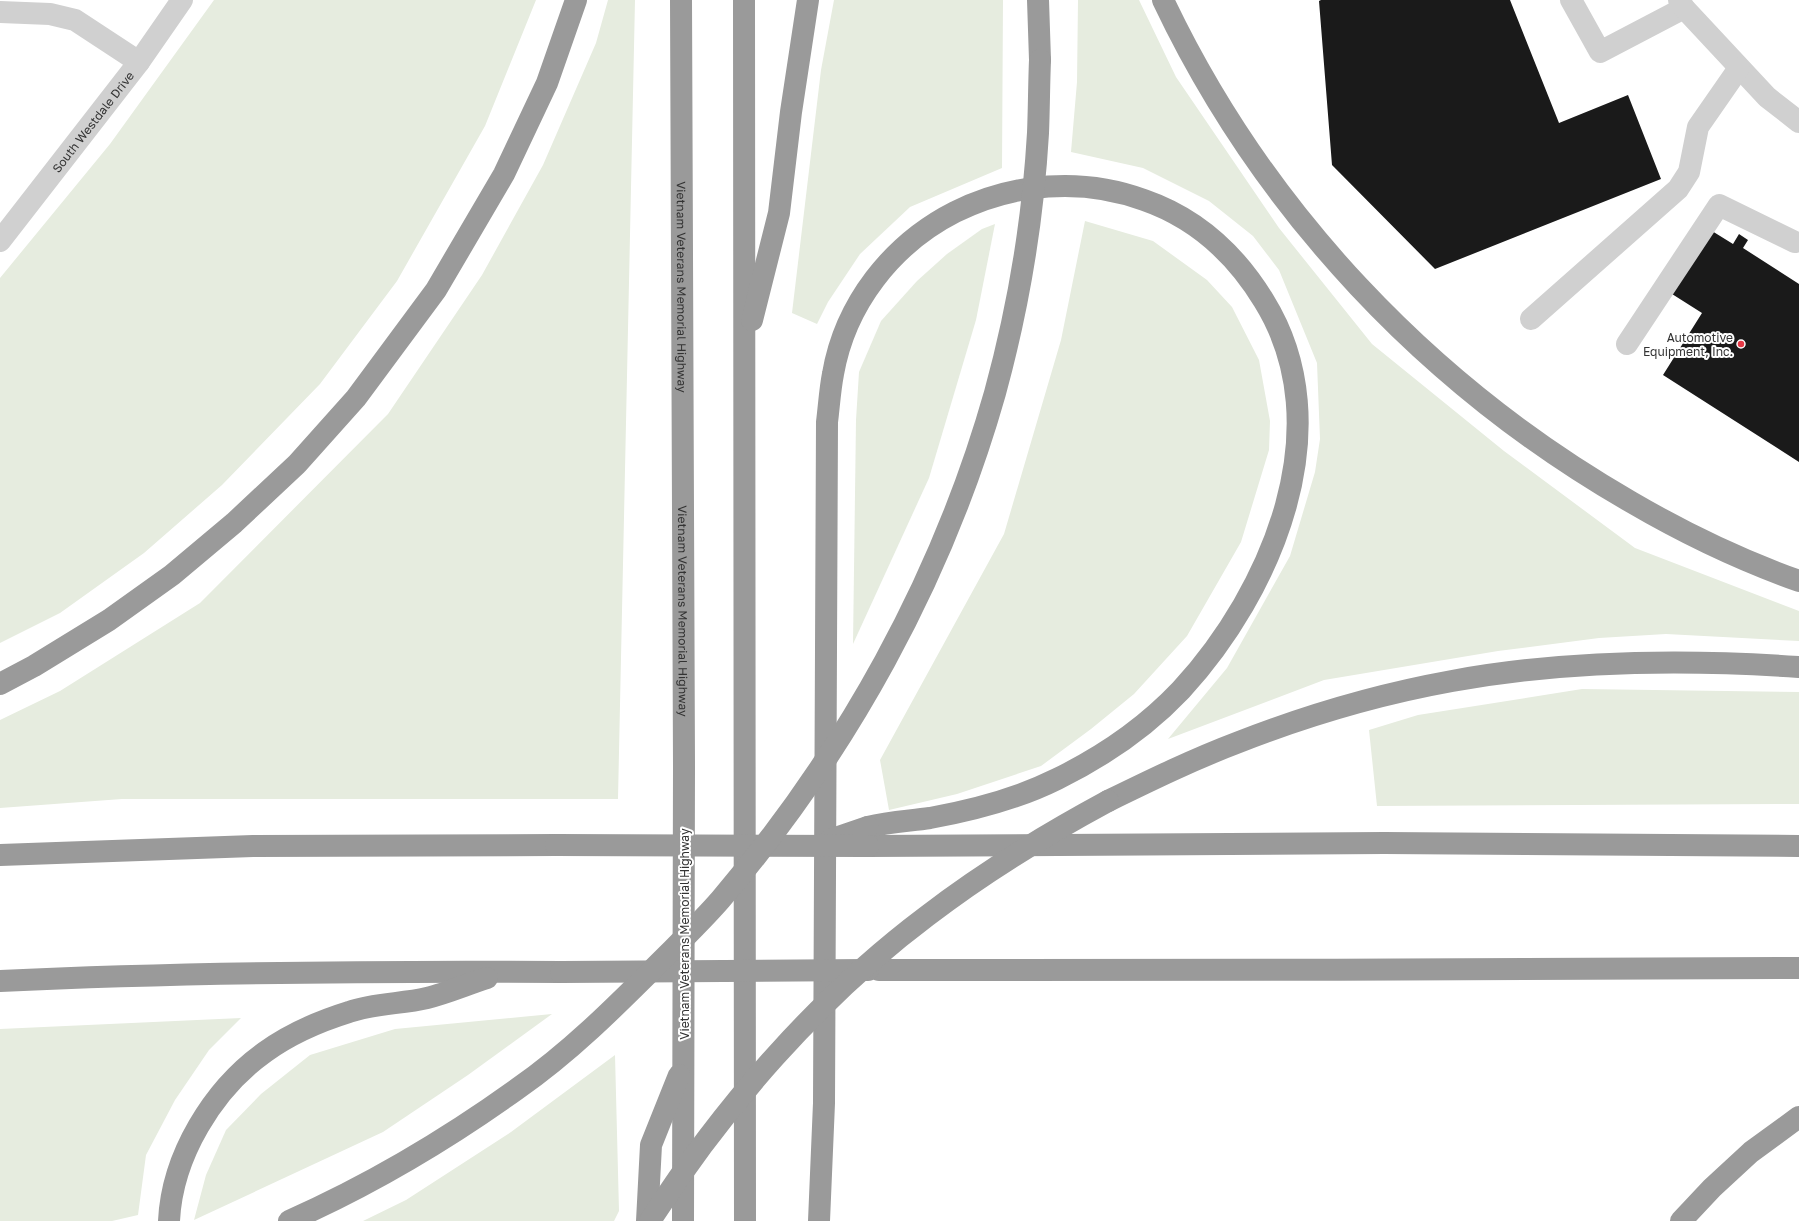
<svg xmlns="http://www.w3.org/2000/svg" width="1799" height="1221" viewBox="0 0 1799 1221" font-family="'Golos Text',sans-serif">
  <rect width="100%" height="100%" fill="#fff"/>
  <g fill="#e6ecdf">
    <polygon points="214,0 536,0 485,126 397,281 320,384 222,485 144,553 60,613 0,643 0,278 110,144"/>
    <polygon points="608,0 635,0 618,799 122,799 0,808 0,720 60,691 200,603 388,414 482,275 543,165 596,43"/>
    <polygon points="834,0 1003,0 1002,168 910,207 860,254 828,302 817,324 792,313 821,70"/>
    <polygon points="1078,0 1139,0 1176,77 1279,228 1372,344 1504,451 1635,548 1799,611 1799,641 1666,634 1599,638 1498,651 1324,680 1168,739 1227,668 1290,556 1315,472 1320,439 1317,363 1279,270 1253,236 1209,201 1143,168 1071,152 1077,82"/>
    <polygon points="1085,221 1153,241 1207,280 1232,307 1259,360 1270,421 1269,450 1241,542 1187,636 1134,694 1091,729 1041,766 957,794 889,810 880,760 1004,534 1061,340"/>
    <polygon points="995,224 976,320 929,478 853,644 856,420 859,372 881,321 917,281 947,254 982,229"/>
    <polygon points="1582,689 1799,692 1799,804 1377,806 1369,730 1418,715"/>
    <polygon points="552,1014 468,1075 383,1132 194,1220 206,1175 226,1130 261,1094 310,1055 395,1029"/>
    <polygon points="241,1018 209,1050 175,1100 146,1155 138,1215 112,1221 0,1221 0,1029"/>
    <polygon points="615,1055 619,1211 614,1221 363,1221 406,1200 511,1132"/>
  </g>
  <g fill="#1a1a1a">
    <polygon points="1321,0 1510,0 1559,123 1628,95 1661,179 1435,269 1332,165 1319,1"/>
    <polygon points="1712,231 1733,244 1739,234 1748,240 1743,248 1799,284 1799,462 1663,375 1702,313 1672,294"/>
  </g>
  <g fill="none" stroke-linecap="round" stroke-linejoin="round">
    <g stroke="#d0d0d0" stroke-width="22">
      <polyline points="1571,0 1600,52 1684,8"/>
      <polyline points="1679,0 1684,8 1767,97 1799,122"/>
      <polyline points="0,12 50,14 75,20 139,62"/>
      <path id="s1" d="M0,241L139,62L182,0"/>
      <polyline points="1531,319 1678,189 1689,172 1698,127 1739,68"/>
      <polyline points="1627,344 1719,205 1795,242"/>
    </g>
    <g stroke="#9a9a9a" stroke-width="22">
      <path id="s2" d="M681,0L684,766L683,1221"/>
      <polyline points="744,0 745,1221"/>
      <polyline points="1038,0 1040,60"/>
      <path d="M1163,0C1263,211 1429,386 1631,502C1684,533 1740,560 1799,581"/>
      <polyline points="752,320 779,213 791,112 808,0"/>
      <polyline points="0,684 34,666 109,620 172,575 234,523 297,464 356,398 436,290 504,174 547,83 576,0"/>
      <path d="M1108,801C1151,780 1194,759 1239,742C1308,715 1380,694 1452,681C1566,660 1684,659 1799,667"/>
      <polyline points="868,846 1384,843 1799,846"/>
      <polyline points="0,855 253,846 556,845"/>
      <path d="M879,970C1186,971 1492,969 1799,968"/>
      <path d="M0,981C187,972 374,971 561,972"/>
      <path d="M169,1221C172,1156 213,1089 265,1052C290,1034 320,1021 349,1012C374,1003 402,1004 427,998C447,993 468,984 487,978"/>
      <polyline points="647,1221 651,1145 679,1075"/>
      <path d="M819,1221L824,1103L827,422C829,406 830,389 833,374C845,304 892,244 955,212C1013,183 1082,177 1144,200C1196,218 1236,255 1264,301C1342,427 1272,591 1181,690C1146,727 1102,757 1057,779C1017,799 974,810 930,818C909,821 889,822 868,827"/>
      <polyline points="1681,1221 1712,1188 1751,1152 1799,1117"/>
    </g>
    <g stroke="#9a9a9a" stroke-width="22">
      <polyline points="830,840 868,827"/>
      <polyline points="556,845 868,846"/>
      <polyline points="561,972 868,970"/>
      <path d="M289,1221C370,1185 446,1140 517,1089C569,1053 615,1007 660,962C680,942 702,921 721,899C846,752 942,580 995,393C1018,309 1033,220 1038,133C1039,109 1039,84 1040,60"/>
      <path d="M650,1221C722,1108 819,997 927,916C984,872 1045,835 1108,801"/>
    </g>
  </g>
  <circle fill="#e63946" stroke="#fff" stroke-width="1.5" cx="1741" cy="344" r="4"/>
  <g text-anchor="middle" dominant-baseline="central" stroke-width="4" stroke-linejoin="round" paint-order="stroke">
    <g font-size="12" fill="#333" stroke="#fff">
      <text stroke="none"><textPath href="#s1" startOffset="151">South Westdale Drive</textPath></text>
      <text stroke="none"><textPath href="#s2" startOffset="287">Vietnam Veterans Memorial Highway</textPath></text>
      <text stroke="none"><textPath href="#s2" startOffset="611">Vietnam Veterans Memorial Highway</textPath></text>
      <text transform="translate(684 934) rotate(-90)">Vietnam Veterans Memorial Highway</text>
    </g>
    <g font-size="12" fill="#333" stroke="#fff" text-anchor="end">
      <text x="1733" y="337">Automotive<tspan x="1733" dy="14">Equipment, Inc.</tspan></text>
    </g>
  </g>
</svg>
